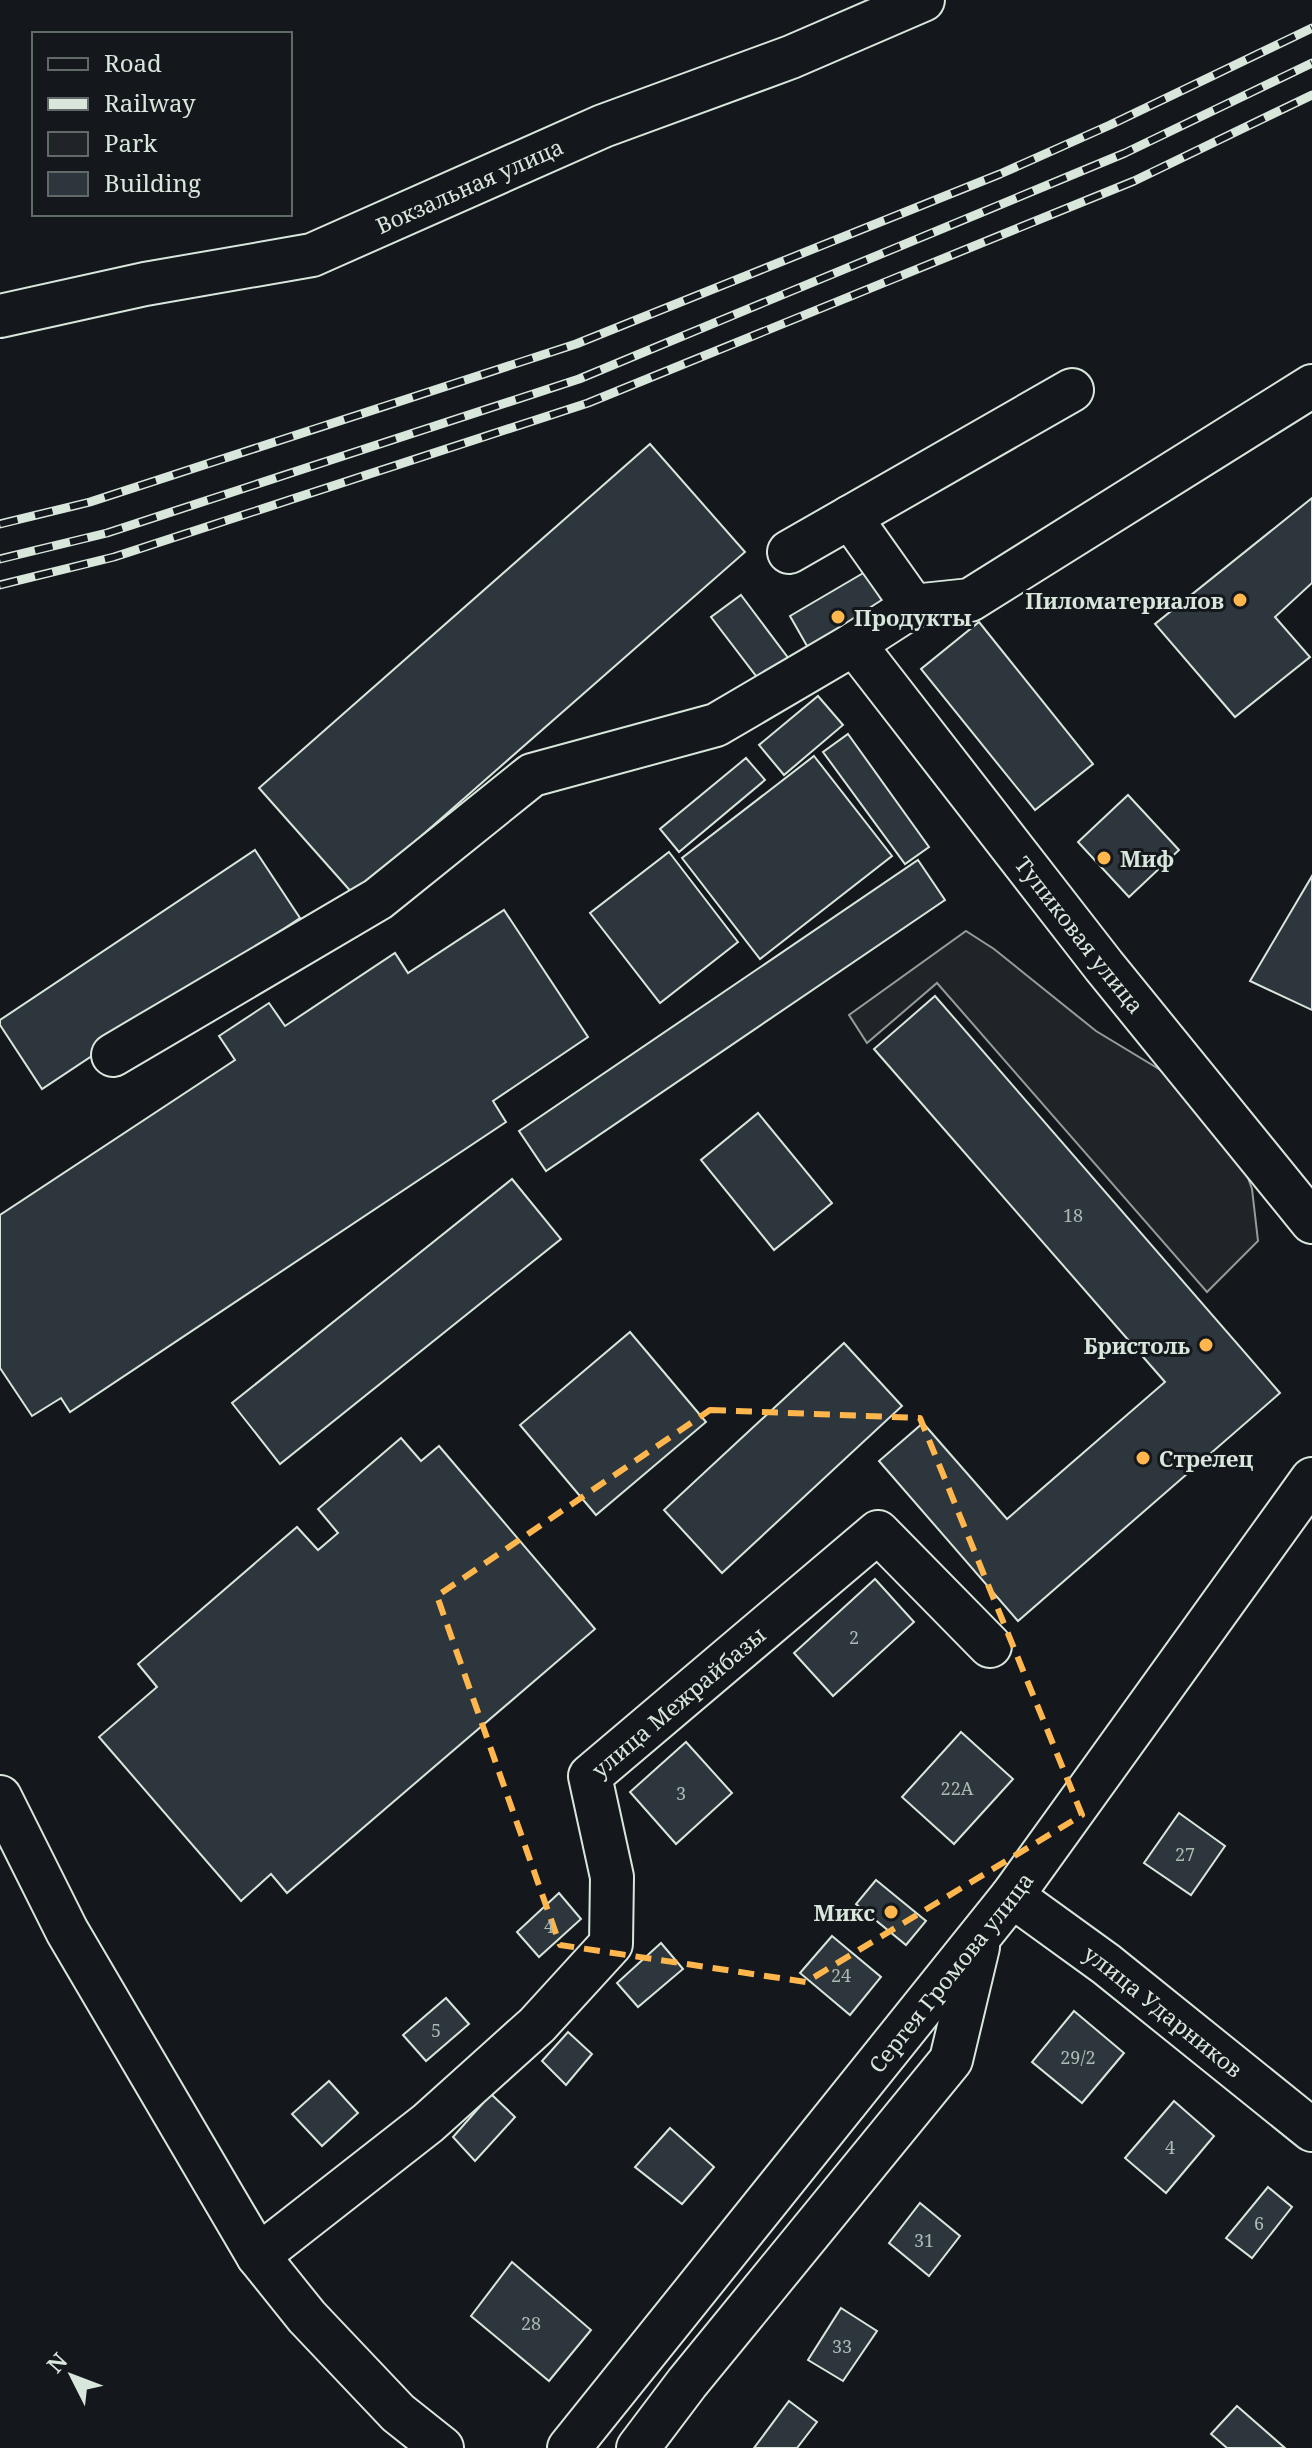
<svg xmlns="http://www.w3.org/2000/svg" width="1312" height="2448" viewBox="0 0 1312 2448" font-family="'Noto Serif',serif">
  <rect width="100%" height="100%" fill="#14181c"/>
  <polygon fill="#202428" stroke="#939e99" stroke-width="2" points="966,931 994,949 1096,1031 1182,1083 1236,1144 1252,1189 1258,1241 1207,1292 937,983 867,1043 849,1015"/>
  <g fill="#2c363c" stroke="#d8e6dc" stroke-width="2">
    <polygon points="650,444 745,552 354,895 259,788"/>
    <polygon points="1312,498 1312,583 1275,617 1310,657 1235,717 1155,624"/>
    <polygon points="865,572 887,609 811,653 790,616"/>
    <polygon points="741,595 792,663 763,685 711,617"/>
    <polygon points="979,622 1093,764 1035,810 921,669"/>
    <polygon points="818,696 843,725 784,775 759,745"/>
    <polygon points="848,734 929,847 905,864 823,752"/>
    <polygon points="814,756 892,856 760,959 682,858"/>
    <polygon points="746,758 765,780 679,852 660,829"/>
    <polygon points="1128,795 1179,850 1129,897 1078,842"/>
    <polygon points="255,850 300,918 42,1089 0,1025 0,1020"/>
    <polygon points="669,852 738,942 660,1003 590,913"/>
    <polygon points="918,860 945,900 546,1171 519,1131"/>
    <polygon points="1312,876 1312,1010 1250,981"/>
    <polygon points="504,910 588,1037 493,1101 506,1122 70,1412 61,1398 32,1416 0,1368 0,1215 235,1060 219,1036 269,1003 285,1026 395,953 408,973"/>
    <polygon points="935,996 1280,1393 1018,1621 879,1461 923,1423 1007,1519 1165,1382 874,1049"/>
    <polygon points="758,1113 832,1203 774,1250 701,1160"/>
    <polygon points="512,1179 561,1239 280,1464 232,1403"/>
    <polygon points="630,1332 706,1422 596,1515 520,1425"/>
    <polygon points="844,1343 902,1406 722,1573 664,1510"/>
    <polygon points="401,1438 421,1461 439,1446 595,1629 287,1893 271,1874 241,1901 99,1737 157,1687 138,1664 297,1527 318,1550 338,1533 318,1509"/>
    <polygon points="875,1579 914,1622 833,1696 794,1653"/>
    <polygon points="961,1732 1013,1779 954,1844 902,1797"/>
    <polygon points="686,1742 732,1793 676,1844 630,1792"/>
    <polygon points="1179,1813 1225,1846 1191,1895 1144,1863"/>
    <polygon points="876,1880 926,1921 906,1945 856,1904"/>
    <polygon points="559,1893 581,1919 539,1957 517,1932"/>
    <polygon points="832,1936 881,1977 850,2015 800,1973"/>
    <polygon points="661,1943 683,1969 638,2007 617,1983"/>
    <polygon points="446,1998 469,2024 426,2061 403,2035"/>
    <polygon points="1074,2011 1124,2053 1082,2103 1032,2062"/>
    <polygon points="568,2032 592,2054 566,2085 542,2061"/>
    <polygon points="329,2081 358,2113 322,2146 292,2114"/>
    <polygon points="491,2094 515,2117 475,2161 453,2137"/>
    <polygon points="1174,2101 1214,2136 1166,2193 1125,2158"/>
    <polygon points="670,2128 714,2167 682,2204 635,2167"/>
    <polygon points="1268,2187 1292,2207 1252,2258 1226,2238"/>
    <polygon points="920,2203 960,2236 929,2276 889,2243"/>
    <polygon points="512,2262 591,2330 549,2381 471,2316"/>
    <polygon points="841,2308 877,2331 843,2381 808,2360"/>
    <polygon points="789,2401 817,2422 797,2448 754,2448"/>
    <polygon points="1237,2406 1285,2448 1227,2448 1211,2434"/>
  </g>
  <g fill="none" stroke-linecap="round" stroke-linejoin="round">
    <g stroke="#d8e6dc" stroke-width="46">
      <g id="minor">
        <path id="s1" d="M0,316L145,284L312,255L603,126L791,57L923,0"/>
        <polyline points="789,552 1072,390"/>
        <polyline points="913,606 970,600 1312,386"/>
        <path id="s2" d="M854,644L1104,966L1312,1222"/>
        <polyline points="113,1055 378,899 532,775 716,725 854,644 913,606 850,517"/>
        <polyline points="0,1797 67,1931 258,2256 307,2317 398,2413 442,2448"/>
        <path id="s3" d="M1012,1896L1106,1964L1312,2130"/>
        <path id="s4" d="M258,2256L428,2123L537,2025L611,1944L612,1877L590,1776L878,1532L990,1646"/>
        <path id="s5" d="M569,2448L1012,1896L1312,1479"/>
        <polyline points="638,2448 687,2383 951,2060 978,1947"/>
      </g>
    </g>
    <use href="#minor" stroke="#14181c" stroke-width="42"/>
    <g stroke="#d8e6dc" stroke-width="9">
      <g id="rail">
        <polyline points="0,524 90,502 576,344 1000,174 1110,125 1312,28"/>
        <polyline points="0,559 107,533 579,379 1125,153 1312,63"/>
        <polyline points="0,585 114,557 588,403 1134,181 1312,95"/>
      </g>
    </g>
    <use href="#rail" stroke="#14181c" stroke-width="6" stroke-dasharray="18" stroke-linecap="butt"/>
  </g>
  <path fill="none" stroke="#ffb74d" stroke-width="6" stroke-dasharray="16 10" stroke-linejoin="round" d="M710,1410L920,1418L1082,1815L806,1982L560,1945L437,1596Z"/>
  <g fill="#ffb74d" stroke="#14181c" stroke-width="3">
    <circle cx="1240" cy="600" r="8"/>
    <circle cx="838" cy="617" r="8"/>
    <circle cx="1104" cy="858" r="8"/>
    <circle cx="1206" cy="1345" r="8"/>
    <circle cx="1143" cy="1458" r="8"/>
    <circle cx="891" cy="1912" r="8"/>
  </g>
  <g text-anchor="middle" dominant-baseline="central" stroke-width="6" stroke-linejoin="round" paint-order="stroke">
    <g font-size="18" fill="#adbab4">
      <text x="1073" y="1215">18</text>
      <text x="854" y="1637">2</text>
      <text x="957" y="1788">22А</text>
      <text x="681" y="1793">3</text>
      <text x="1185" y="1854">27</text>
      <text x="549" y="1926">4</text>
      <text x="841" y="1975">24</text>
      <text x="436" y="2030">5</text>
      <text x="1078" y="2057">29/2</text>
      <text x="1170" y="2147">4</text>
      <text x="1259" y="2223">6</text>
      <text x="924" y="2240">31</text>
      <text x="531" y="2323">28</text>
      <text x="842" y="2346">33</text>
    </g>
    <g font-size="22" fill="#d8e6dc" stroke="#14181c">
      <text stroke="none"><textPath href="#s1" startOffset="490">Вокзальная улица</textPath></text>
      <text stroke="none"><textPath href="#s2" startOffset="368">Тупиковая улица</textPath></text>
      <text stroke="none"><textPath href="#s4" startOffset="758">улица Межрайбазы</textPath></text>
      <text stroke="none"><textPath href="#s5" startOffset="610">Сергея Громова улица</textPath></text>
      <text stroke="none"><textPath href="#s3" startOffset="190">улица Ударников</textPath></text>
    </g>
    <g font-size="22" font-weight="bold" fill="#d8e6dc" stroke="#14181c" text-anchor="end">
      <text x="1224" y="600">Пиломатериалов</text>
      <text x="854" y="617" text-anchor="start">Продукты</text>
      <text x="1120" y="858" text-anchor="start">Миф</text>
      <text x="1190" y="1345">Бристоль</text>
      <text x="1159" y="1458" text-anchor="start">Стрелец</text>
      <text x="875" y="1912">Микс</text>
    </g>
  </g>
  <rect x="32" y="32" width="260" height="184" fill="#14181c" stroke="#626a69" stroke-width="2"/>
  <rect x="48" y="58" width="40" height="12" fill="#14181c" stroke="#626a69" stroke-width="2"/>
  <text x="104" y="72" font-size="24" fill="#d8e6dc">Road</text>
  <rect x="48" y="98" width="40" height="12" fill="#d8e6dc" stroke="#626a69" stroke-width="2"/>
  <text x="104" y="112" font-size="24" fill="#d8e6dc">Railway</text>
  <rect x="48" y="132" width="40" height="24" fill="#202428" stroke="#626a69" stroke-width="2"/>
  <text x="104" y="152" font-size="24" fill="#d8e6dc">Park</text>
  <rect x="48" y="172" width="40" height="24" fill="#2c363c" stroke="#626a69" stroke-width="2"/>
  <text x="104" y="192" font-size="24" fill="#d8e6dc">Building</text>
  <g transform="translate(72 2376) rotate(312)" stroke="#14181c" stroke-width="6" paint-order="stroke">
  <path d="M0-6L14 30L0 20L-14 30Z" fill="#d8e6dc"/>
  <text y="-12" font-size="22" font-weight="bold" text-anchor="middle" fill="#d8e6dc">N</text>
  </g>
</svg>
